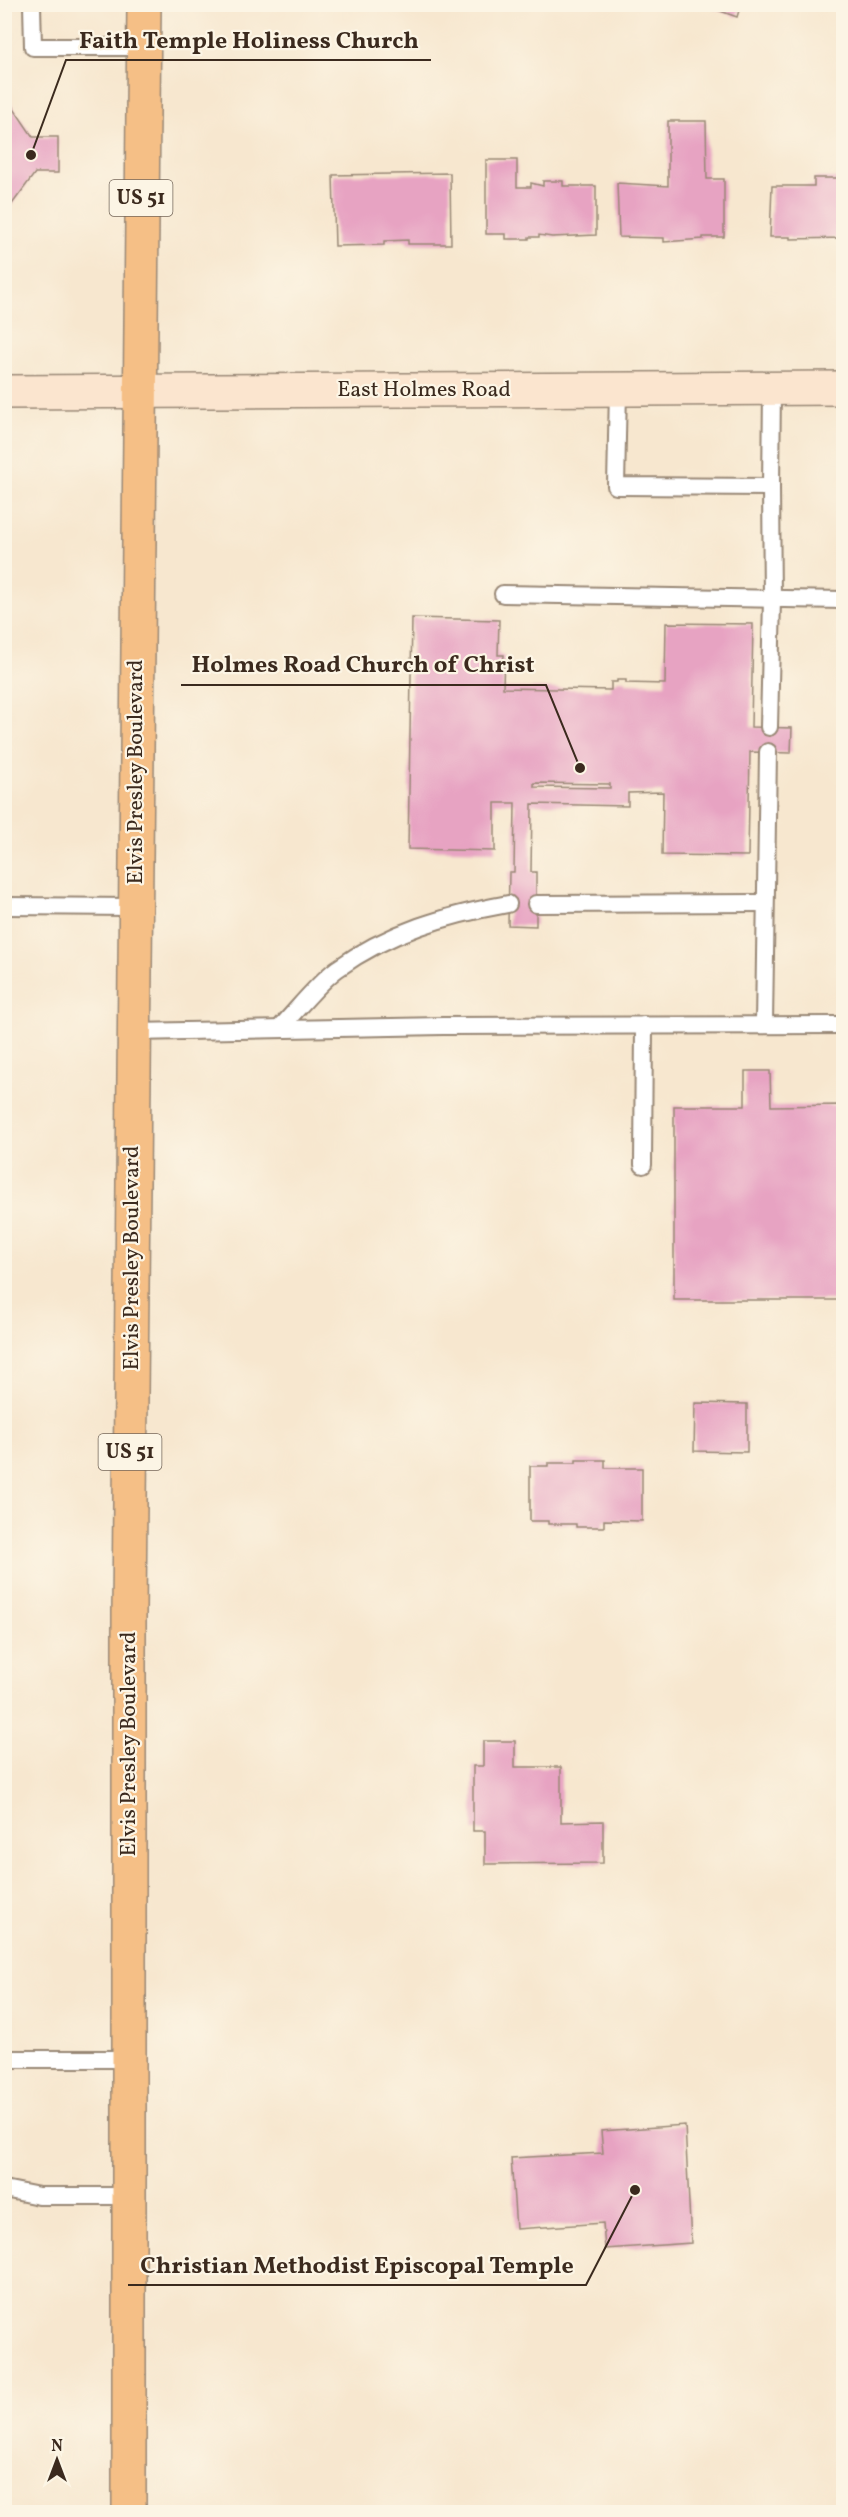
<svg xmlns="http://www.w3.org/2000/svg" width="848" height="2517" viewBox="0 0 848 2517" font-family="Vollkorn,serif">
  <rect width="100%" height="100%" fill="#fcf5e5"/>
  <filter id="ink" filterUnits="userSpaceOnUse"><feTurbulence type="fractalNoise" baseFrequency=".0167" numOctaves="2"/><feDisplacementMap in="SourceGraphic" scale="12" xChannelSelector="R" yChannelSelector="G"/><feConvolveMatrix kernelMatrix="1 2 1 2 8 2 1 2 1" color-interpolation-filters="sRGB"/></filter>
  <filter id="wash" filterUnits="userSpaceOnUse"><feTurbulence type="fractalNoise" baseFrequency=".008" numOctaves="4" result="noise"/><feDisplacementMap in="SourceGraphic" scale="24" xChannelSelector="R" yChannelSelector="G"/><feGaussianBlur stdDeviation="1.35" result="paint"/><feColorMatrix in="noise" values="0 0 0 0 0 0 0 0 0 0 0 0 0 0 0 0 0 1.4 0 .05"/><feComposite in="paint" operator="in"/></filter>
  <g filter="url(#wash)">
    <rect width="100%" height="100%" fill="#f7e7cf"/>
    <g id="blocks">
      <g fill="#e7a3c2" fill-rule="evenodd">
        <polygon points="701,4 741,4 737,17"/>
        <polygon points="4,94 11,100 10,103 33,137 58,137 58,173 35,173 4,215"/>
        <polygon points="668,121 706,121 707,179 724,179 724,237 703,237 703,239 664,242 664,238 619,237 617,183 668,186"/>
        <polygon points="486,160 517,160 517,187 531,187 531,183 543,186 543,181 563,181 563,186 596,186 596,235 552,237 539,235 539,237 529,237 529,239 506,239 506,234 486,234"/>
        <polygon points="450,173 451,244 408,244 408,240 384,241 384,245 335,246 333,175"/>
        <polygon points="814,178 843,178 844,238 790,239 790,237 770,237 772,186 814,186"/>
        <path d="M412,618L499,620L498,655H504L503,688L611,690V682H617V680H626V683L665,684L666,623L753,624L751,727L792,728L791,753L750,752L748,856L662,855L663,792L628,793V806L532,804L531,872H536V926L508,925L509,872H514L515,803H495V851L408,849ZM534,783L610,784V788L534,787Z"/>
        <polygon points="745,1071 770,1071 771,1106 843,1105 844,1300 674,1300 674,1106 745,1106"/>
        <polygon points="695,1403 747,1404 747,1452 694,1451"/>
        <polygon points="576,1460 605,1460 605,1468 642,1468 642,1521 604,1520 604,1527 576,1527 576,1524 548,1524 548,1521 530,1521 530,1466 548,1466 548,1463 576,1463"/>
        <polygon points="483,1741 515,1741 515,1767 561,1767 561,1822 603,1821 603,1863 485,1864 485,1831 473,1831 473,1766 483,1766"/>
        <polygon points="685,2125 691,2243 605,2249 603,2223 516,2229 511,2158 603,2153 601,2131"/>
      </g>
    </g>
  </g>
  <g filter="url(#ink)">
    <use href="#blocks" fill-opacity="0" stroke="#998876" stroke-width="1.5"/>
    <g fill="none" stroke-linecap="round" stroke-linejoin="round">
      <g stroke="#998876" stroke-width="20">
        <g id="service">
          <polyline points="32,4 33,47 143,47"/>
          <polyline points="618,389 616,486 771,487 772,388"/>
          <polyline points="503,594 844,600"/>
          <polyline points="769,727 772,599 771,487"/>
          <polyline points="536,904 765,903"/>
          <polyline points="4,906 135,907"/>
          <polyline points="764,1024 768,752"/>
          <path d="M279,1029C297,1010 317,984 337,969C388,932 447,915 508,904"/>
          <polyline points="134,1032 443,1026 844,1025"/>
          <polyline points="643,1165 644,1025"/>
          <polyline points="4,2059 129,2059"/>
          <polyline points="4,2189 39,2196 129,2196"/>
        </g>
      </g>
      <g stroke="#998876" stroke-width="36">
        <polyline id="secondary" points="4,392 844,388"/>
      </g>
      <g stroke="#998876" stroke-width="36">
        <polyline id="primary" points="129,2512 129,1611 144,4"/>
      </g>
      <use href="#service" stroke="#fff" stroke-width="16"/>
      <use href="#secondary" stroke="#fbe5cf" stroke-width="33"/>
      <use href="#primary" stroke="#f5bf86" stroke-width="33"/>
    </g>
  </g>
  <g text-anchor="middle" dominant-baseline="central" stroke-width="4.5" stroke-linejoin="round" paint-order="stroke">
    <g fill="#fcf5e5" stroke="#75675a" stroke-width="1.5">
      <rect x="109.5" y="180" width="63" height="36" rx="4.5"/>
      <rect x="98.5" y="1434" width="63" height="36" rx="4.5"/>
    </g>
    <g font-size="21" font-weight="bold" fill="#3b2a1e">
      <text x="141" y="198">US 51</text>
      <text x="130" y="1452">US 51</text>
    </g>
    <g font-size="22" fill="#3b2a1e" stroke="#fcf5e5">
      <text x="424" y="390">East Holmes Road</text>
      <text transform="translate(136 772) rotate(-90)">Elvis Presley Boulevard</text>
      <text transform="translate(132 1258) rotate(-90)">Elvis Presley Boulevard</text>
      <text transform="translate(129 1744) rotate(-90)">Elvis Presley Boulevard</text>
    </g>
  </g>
  <path fill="none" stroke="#3b2a1e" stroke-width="2" d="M31 155L66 60H431M580 768L546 685H181M635 2190L586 2285H128"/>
  <g fill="#3b2a1e" stroke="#fcf5e5" stroke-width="2">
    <circle cx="31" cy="155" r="6"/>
    <circle cx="580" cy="768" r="6"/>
    <circle cx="635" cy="2190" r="6"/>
  </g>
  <g font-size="24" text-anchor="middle" font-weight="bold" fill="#3b2a1e" stroke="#fcf5e5" stroke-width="4.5" stroke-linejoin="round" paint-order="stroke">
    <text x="249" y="48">Faith Temple Holiness Church</text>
    <text x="363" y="672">Holmes Road Church of Christ</text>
    <text x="357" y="2273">Christian Methodist Episcopal Temple</text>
  </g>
  <rect width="848" height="2517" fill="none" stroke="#fcf5e5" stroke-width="24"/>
  <g transform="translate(57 2460)" stroke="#fcf5e5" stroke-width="4.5" paint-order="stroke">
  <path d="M0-4.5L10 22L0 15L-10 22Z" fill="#3b2a1e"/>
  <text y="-9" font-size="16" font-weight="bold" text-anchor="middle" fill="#3b2a1e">N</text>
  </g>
</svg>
